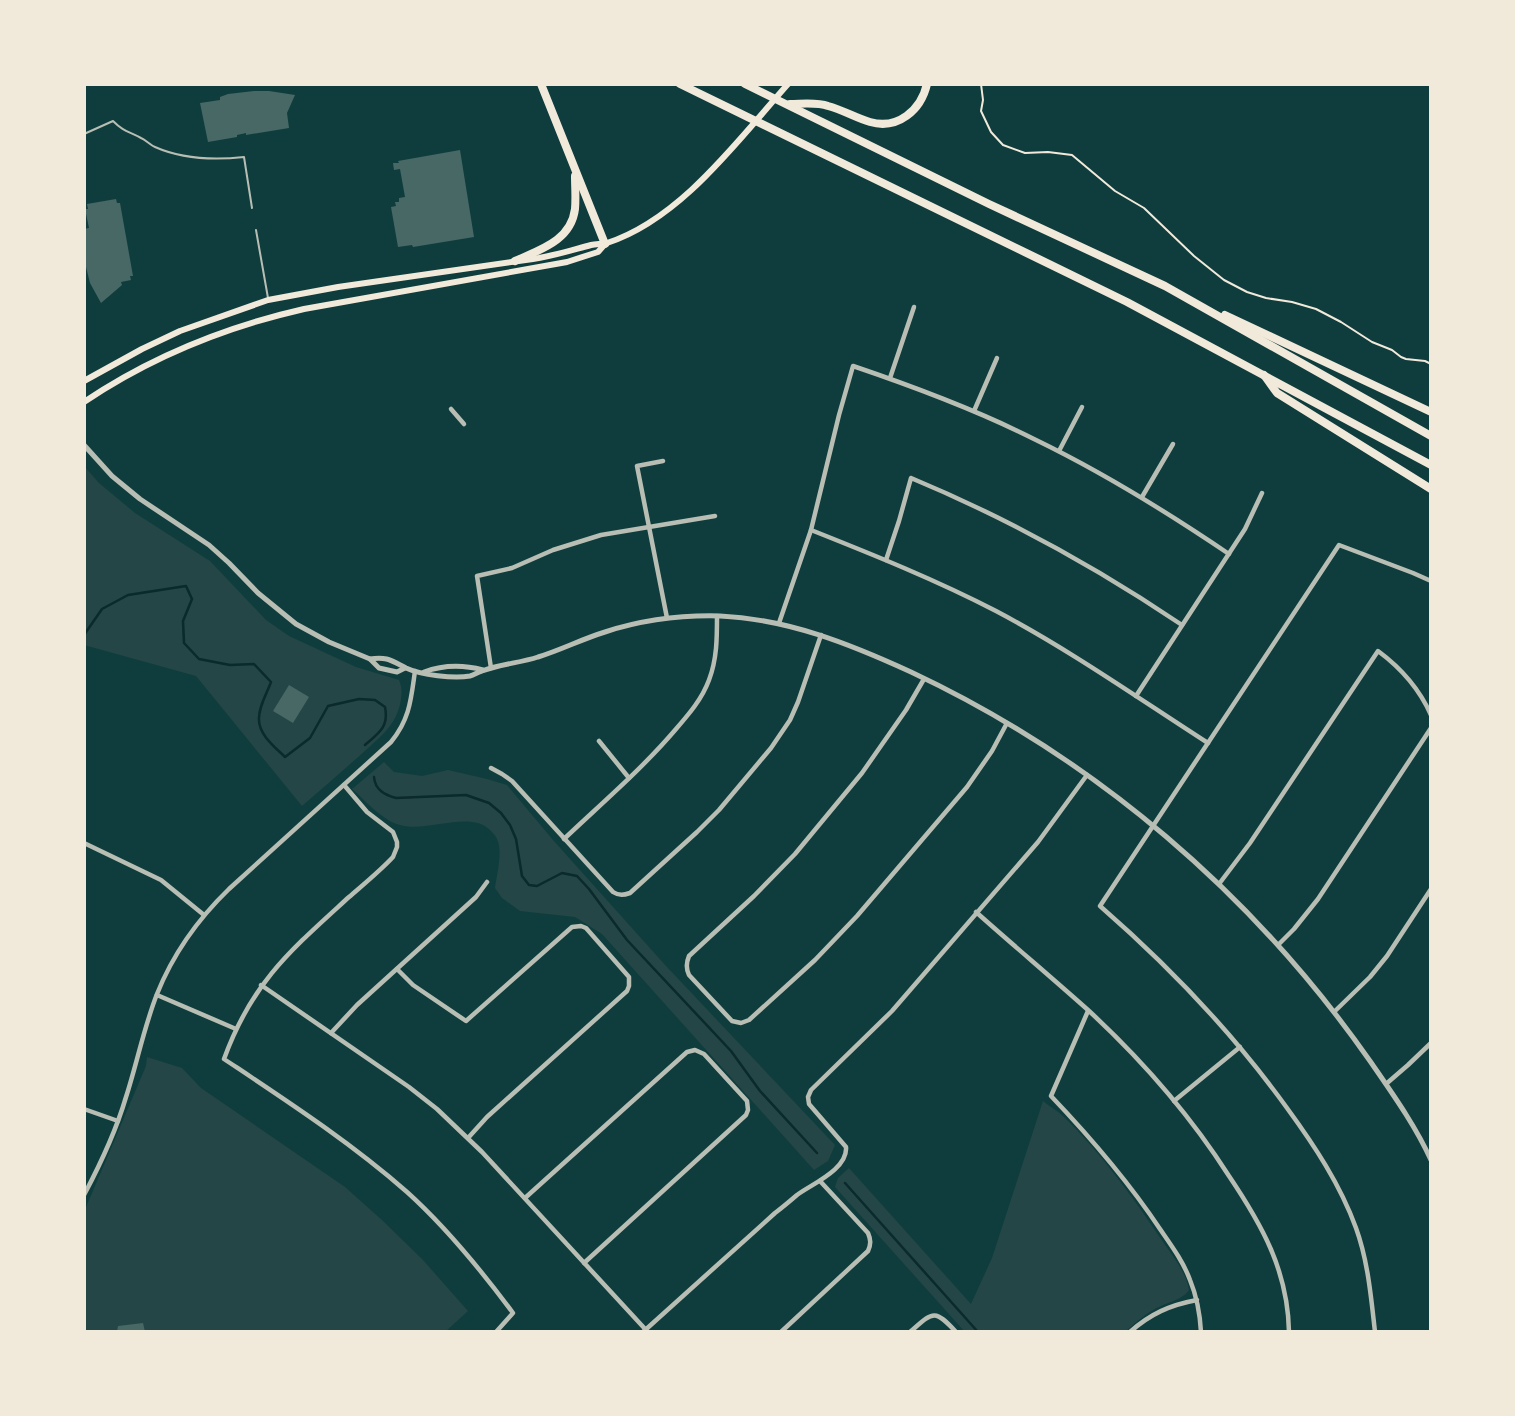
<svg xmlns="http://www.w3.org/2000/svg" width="1515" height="1416" viewBox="0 0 1515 1416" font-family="Inter,sans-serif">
  <rect width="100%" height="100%" fill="#0f3d3e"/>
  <g fill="#244646">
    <path d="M84,466L99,483L135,513L210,561L266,620L289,636L356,667L399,680C404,691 401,705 396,716C390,729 378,739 367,749C346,768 324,787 302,806L196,676L84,645Z"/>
    <path d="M384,762L394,772L422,776L448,770L487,779L507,785L553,840L666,966L835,1145L828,1161L814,1170L602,934L575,917L520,911L502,898L495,888C497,874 503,851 497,839C497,837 491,831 490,830C470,810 427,833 400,825C383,821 365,800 352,789Z"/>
    <polygon points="147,1057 182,1068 201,1088 345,1187 383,1221 423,1260 468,1311 445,1332 84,1332 84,1212 146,1066"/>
    <path d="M1043,1101C1050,1107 1058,1111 1064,1117C1101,1153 1132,1196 1161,1239C1171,1254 1186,1271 1189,1290C1183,1300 1164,1303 1153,1310C1143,1316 1134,1324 1125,1332H965L835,1187L838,1178L849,1168L971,1304L992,1258Z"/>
  </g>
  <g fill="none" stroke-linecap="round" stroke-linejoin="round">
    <g stroke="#0a2a2b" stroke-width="2.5">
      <path d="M84,635L102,609L128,595L186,586L192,599L183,621L184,643L199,659L230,665L254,664L271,682C267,693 258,708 259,720C259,735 276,748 285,757L310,738L328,706L359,699L375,700L385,707C389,727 379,733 365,745"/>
      <path d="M374,777C375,790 385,795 396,798L466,795L489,803L501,813L510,825L516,839L522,876L529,885L537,886L562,873L577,876L589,889L627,940L731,1051L760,1091L817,1153"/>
      <polyline points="845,1183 978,1332"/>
    </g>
  </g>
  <g fill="#486865">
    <polygon points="254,91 269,91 295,95 287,113 289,128 246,135 246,133 237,135 237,137 208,142 200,103 220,100 220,97 228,94"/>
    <polygon points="460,150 474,237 413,247 412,245 398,247 391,207 396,206 395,202 399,202 399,198 405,197 400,169 394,170 393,163 399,163 398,161"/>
    <polygon points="116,199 117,203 120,203 133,276 130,276 131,280 121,282 122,285 101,303 90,283 84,259 84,229 89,228 85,209 88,209 87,204"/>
    <polygon points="289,685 309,697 293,723 273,711"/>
    <polygon points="143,1323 145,1332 117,1332 118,1326"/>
  </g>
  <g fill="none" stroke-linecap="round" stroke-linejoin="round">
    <polyline stroke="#f1e9da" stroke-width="2" points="981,84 983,100 981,111 991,132 1003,145 1025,153 1048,152 1072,155 1115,191 1144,208 1194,256 1224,280 1247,292 1266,298 1292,302 1316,309 1341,322 1372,342 1392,350 1401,357 1406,359 1425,361 1431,364"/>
    <g stroke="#b8beb3" stroke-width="2">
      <path d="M84,134L113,121C124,132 128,131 141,138C146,140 150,145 155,147C182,159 216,160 244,157L252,208"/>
      <polyline points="256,230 268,298"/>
    </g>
    <g stroke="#b8beb3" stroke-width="4.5">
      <polyline points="890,378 914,307"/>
      <polyline points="451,409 464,424"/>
      <polyline points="974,411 997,358"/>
      <polyline points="1059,451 1082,407"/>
      <polyline points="663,461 637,466 667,618"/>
      <polyline points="1142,497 1173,444"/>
      <path d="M811,530C874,555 936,580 996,611C1070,650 1138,698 1208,743"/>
      <path d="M886,560L899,521L911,478C1007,518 1096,567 1182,625"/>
      <path d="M779,623L811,530L839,415L853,366C915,387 977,410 1036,440C1104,473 1167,512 1229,554"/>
      <polyline points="491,668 477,576 512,568 553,550 601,535 715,516"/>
      <path d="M924,679L906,710L862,773L795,854L754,896L689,956C686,963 686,969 689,975L732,1021L741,1023L749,1020L815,960L857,916L967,787L992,751L1007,723"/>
      <polyline points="1136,696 1245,529 1262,493"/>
      <polyline points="599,741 629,778"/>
      <path d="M491,768L502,774L512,781L613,892C619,896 624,895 630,893L697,832L719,810L771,748L790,720L798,702L821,635"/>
      <path d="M344,785L367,812L393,832L397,842V847L393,857C380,871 364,884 349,897C291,950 252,982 224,1059C287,1101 350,1142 407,1192C447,1228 481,1270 513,1313L496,1332"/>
      <path d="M564,839C602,803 642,769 676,729C689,714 702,699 709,680C717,659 717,638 717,616"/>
      <polyline points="84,843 161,880 204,915"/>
      <path d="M1219,884L1250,843L1378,651C1401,668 1419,688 1431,715"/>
      <path d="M976,912C1013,945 1051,977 1088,1010C1141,1059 1190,1115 1229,1176C1262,1225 1288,1271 1289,1332"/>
      <polyline points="1278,945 1294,929 1318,899 1431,728"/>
      <polyline points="397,969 413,985 466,1021 572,927 581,926 586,928 629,977 629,986 627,991 487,1117 468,1138"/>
      <polyline points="261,985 409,1087 437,1109 482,1152 646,1330"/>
      <polyline points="157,995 236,1029"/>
      <path d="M1088,1011L1051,1096C1091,1138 1128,1181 1160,1229C1171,1245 1183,1261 1190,1280C1197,1297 1200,1314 1201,1332"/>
      <polyline points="1334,1012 1370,977 1387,956 1431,889"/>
      <polyline points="331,1033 357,1005 476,897 487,882"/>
      <polyline points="1386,1084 1408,1065 1431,1043"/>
      <polyline points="1174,1101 1240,1047"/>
      <polyline points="84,1109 118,1121"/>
      <path d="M84,1195C101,1163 116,1131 126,1097C137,1063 144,1027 157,994C173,954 198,919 229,889L391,742C410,719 411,699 415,671"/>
      <polyline points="525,1198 687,1052 695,1050 704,1054 747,1101 748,1110 746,1115 584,1263"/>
      <path d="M643,1332L775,1213C783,1207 790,1201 797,1195C812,1184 848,1169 846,1147L809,1104L808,1097L811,1090L892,1011L1038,842L1087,775"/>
      <path d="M781,1332L868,1251C871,1244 871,1240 868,1233L820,1181"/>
      <path d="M910,1332C933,1312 934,1308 956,1332"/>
      <path d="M1130,1332C1150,1314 1170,1305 1197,1300"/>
      <path d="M1375,1332C1371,1297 1368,1261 1356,1228C1340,1184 1314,1145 1287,1108C1233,1033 1170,967 1100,906L1339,545L1413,573L1431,581"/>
    </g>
    <g stroke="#b8beb3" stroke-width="5">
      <polyline points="84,445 112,476 140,499 209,545 229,563 258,593 296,624 329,642 370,659 379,668 397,672 405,668"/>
      <path d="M370,659C387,656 392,661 406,668C421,675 454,679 470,676C474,675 478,672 482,671C500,664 520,663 538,657C561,650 582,639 605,632C642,620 681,615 720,616C788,619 850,644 911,672C1096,759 1253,894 1370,1061C1392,1093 1415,1125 1431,1160"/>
      <path d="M424,672C443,665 464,665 483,670"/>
    </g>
    <g stroke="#f1e9da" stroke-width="6">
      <path d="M84,381L142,349L180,331L268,300L338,287L533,259C553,256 572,250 591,245C596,244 602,244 607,243C681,219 738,140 788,84"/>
      <path d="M84,402C151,357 225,327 304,309L567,262L598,252L605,244"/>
    </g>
    <g stroke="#f1e9da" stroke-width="8">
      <polyline points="541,84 605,244"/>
      <polyline points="680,84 1127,302 1431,465"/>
      <polyline points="745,84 989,204 1165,286 1431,436"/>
      <path d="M790,104C802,104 817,102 828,106C843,110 856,118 870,122C898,130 921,110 927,84"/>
      <path d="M515,261C539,250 571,241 575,209C576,198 575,187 575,176"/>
      <polyline points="1225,315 1431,412"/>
      <polyline points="1264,375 1277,393 1431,489"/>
    </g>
  </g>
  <rect width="1515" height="1416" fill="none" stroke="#f1e9da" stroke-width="172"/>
</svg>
